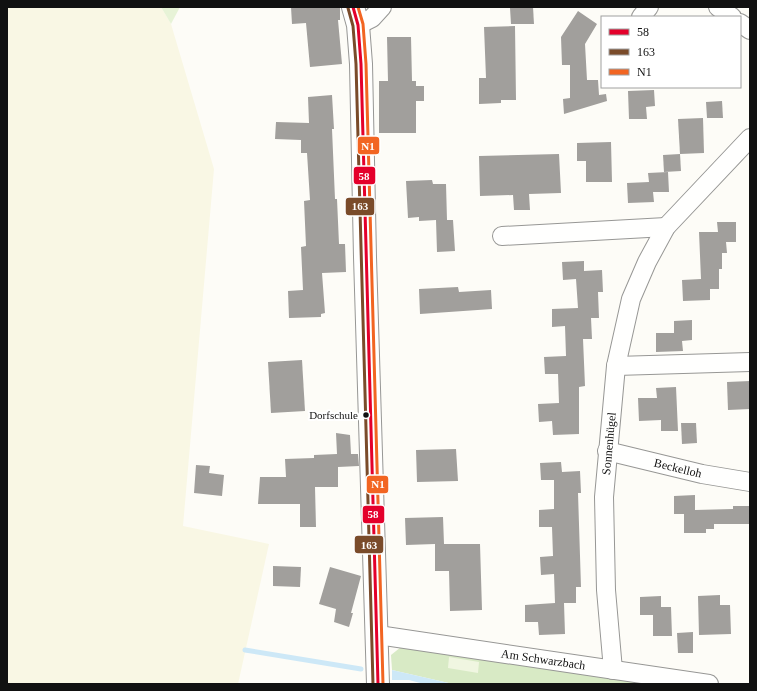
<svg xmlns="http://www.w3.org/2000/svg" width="757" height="691" viewBox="0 0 757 691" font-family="'Times New Roman',serif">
  <rect width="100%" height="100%" fill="#fdfcf7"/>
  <polygon fill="#f9f7e4" points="7,7 161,7 171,24 214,169 183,526 269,544 238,684 7,684"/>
  <polygon fill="#e7f3d7" points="161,7 180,7 171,24"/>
  <polygon fill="#d8eac5" points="401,647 653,684 453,684 392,670 391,655"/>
  <polygon fill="#f0f6e1" points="449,657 479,662 478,673 448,668"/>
  <polygon fill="#cde8f7" points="392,670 453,684 424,684 409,680 392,680"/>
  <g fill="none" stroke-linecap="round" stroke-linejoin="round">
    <polyline stroke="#cde8f7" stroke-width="5" points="245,650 361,669"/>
  </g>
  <g fill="#a19f9c">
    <polygon points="291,7 340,7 340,20 338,20 342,64 310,67 306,23 292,24"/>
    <polygon points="533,7 534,24 511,24 510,8"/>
    <polygon points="578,11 597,24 585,44 587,80 598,80 599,95 606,94 607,101 564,114 563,99 570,98 570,65 562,65 561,37"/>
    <polygon points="515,26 516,100 501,100 501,103 479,104 479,78 486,78 484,27"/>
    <polygon points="387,37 411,37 412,81 416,81 416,86 424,86 424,101 416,101 416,133 379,133 379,81 388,81"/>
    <polygon points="654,90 655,106 646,107 647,119 629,119 628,91"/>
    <polygon points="332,95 334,129 332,129 335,199 337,199 339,244 345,244 346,272 322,273 325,313 321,314 321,317 289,318 288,291 303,290 301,247 306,246 304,201 310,200 307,153 301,153 301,140 275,139 276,122 309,123 308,97"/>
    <polygon points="722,101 723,118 707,118 706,102"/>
    <polygon points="703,118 704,153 680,154 678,119"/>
    <polygon points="611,142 612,182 586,182 586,161 577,161 577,143"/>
    <polygon points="559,154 561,193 529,194 530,210 514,210 513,195 480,196 479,156"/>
    <polygon points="680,154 681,171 664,172 663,155"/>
    <polygon points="668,172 669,192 653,192 654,202 628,203 627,183 649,182 648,173"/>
    <polygon points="432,180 433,184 446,184 447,220 453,220 455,251 437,252 436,220 419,221 419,217 408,218 406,181"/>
    <polygon points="717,222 736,222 736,242 726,242 727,253 722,253 722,269 719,269 719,289 710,289 710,300 683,301 682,280 701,279 699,232 718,232"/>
    <polygon points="584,261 584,271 602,270 603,292 598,292 599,318 591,318 592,339 583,339 585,386 579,387 579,434 553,435 552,421 539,422 538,404 559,403 558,374 545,374 544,357 566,356 565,326 552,327 552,309 578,308 576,279 563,280 562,262"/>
    <polygon points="458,287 459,292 491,290 492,309 420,314 419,289"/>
    <polygon points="692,320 692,340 682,341 683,351 656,352 656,333 674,333 674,321"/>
    <polygon points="302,360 305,411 271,413 268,362"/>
    <polygon points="750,381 750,409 728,410 727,382"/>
    <polygon points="676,387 678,431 661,431 661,420 639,421 638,398 657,398 656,388"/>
    <polygon points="681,423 696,423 697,443 682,444"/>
    <polygon points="336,433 350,435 351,454 358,454 359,466 338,467 338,487 315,487 316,527 300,527 300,504 258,504 260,477 286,477 285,459 314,458 314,455 337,454"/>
    <polygon points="456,449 458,481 417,482 416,450"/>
    <polygon points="561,462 562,472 580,471 581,493 578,493 581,587 576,587 576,603 564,603 565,634 539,635 538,622 525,622 525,605 555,603 554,574 541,575 540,557 553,556 552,527 539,527 539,510 554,509 554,480 541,480 540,463"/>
    <polygon points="196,465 210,466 209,473 224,475 222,496 194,493"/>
    <polygon points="695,495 695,510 733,509 733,506 750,506 750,524 714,524 714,529 706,529 706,533 684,533 684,514 674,514 674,496"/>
    <polygon points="443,517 444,544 480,544 482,610 450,611 449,571 435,571 435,544 406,545 405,518"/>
    <polygon points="273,566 301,567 300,587 273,586"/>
    <polygon points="330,567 361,576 351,613 353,613 349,627 334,622 336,609 319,604"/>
    <polygon points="720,595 720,605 730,605 731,634 699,635 698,596"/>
    <polygon points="661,596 661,607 671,607 672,636 653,636 653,615 640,615 640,597"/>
    <polygon points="693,632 693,653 678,653 677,633"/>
  </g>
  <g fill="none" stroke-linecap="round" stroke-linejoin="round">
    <g stroke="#979795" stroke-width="20">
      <g id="minor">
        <polyline points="718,7 732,17"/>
        <polyline points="641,17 649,7"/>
        <polyline points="740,23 750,30"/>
        <polyline points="358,25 372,18 382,7"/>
        <polyline points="502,236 666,227"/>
        <polyline points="616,366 750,362"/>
        <path id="s1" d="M607,451L702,474L750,482"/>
        <path id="s2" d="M378,635L709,684"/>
        <path id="s3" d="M613,670L606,590L604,497L616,366L631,299L647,262L666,227L750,138"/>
      </g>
    </g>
    <g stroke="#979795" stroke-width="24">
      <polyline id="tertiary" points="353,7 358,25 361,64 365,257 378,684"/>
    </g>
    <use href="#minor" stroke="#fffffe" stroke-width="18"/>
    <use href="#tertiary" stroke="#fffffe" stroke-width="22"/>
    <g stroke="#fff" stroke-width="6">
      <polyline id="bus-1" points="353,7 358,25 361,64 378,684"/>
    </g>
    <g stroke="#fff" stroke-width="6">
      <polyline id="bus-2" points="348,8 353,26 356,64 373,684"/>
    </g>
    <g stroke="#fff" stroke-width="6">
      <polyline id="bus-3" points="358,7 363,24 366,64 383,684"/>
    </g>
    <use href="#bus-1" stroke="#e4002b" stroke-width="3"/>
    <use href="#bus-2" stroke="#7a4b2a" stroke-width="3"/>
    <use href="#bus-3" stroke="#f26522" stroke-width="3"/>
  </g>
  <circle fill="#111" stroke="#fff" stroke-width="1.5" cx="366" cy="415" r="3.5"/>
  <g text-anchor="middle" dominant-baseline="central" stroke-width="4" stroke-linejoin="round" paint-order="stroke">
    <g font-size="11" fill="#111" stroke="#fff" text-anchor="end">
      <text x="358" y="415">Dorfschule</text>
    </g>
    <g font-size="12" fill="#111" stroke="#fff">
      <text stroke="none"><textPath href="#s3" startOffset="227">Sonnenhügel</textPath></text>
      <text stroke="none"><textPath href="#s1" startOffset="73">Beckelloh</textPath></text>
      <text stroke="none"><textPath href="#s2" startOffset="167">Am Schwarzbach</textPath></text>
    </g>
  </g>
  <g stroke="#fff" stroke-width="1.5">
    <rect x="357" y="136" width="23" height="19" rx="4" fill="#f26522"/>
    <rect x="353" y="166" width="23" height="19" rx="4" fill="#e4002b"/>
    <rect x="345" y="197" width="30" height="19" rx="4" fill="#7a4b2a"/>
    <rect x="366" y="475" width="23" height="19" rx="4" fill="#f26522"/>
    <rect x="362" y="505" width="23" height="19" rx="4" fill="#e4002b"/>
    <rect x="354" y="535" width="30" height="19" rx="4" fill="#7a4b2a"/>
  </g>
  <g font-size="11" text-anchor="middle" font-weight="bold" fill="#fff">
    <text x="368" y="150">N1</text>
    <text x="364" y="180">58</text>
    <text x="360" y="210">163</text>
    <text x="378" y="488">N1</text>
    <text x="373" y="518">58</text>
    <text x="369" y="549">163</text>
  </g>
  <rect width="757" height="691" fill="none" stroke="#111111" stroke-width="16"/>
  <rect x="601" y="16" width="140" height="72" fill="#ffffff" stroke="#a0a0a0"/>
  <rect x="609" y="29" width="20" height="6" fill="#e4002b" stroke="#a0a0a0"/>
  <text x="637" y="36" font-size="12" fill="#111111">58</text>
  <rect x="609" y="49" width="20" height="6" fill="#7a4b2a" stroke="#a0a0a0"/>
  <text x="637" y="56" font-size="12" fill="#111111">163</text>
  <rect x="609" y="69" width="20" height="6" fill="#f26522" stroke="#a0a0a0"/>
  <text x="637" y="76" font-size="12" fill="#111111">N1</text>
</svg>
